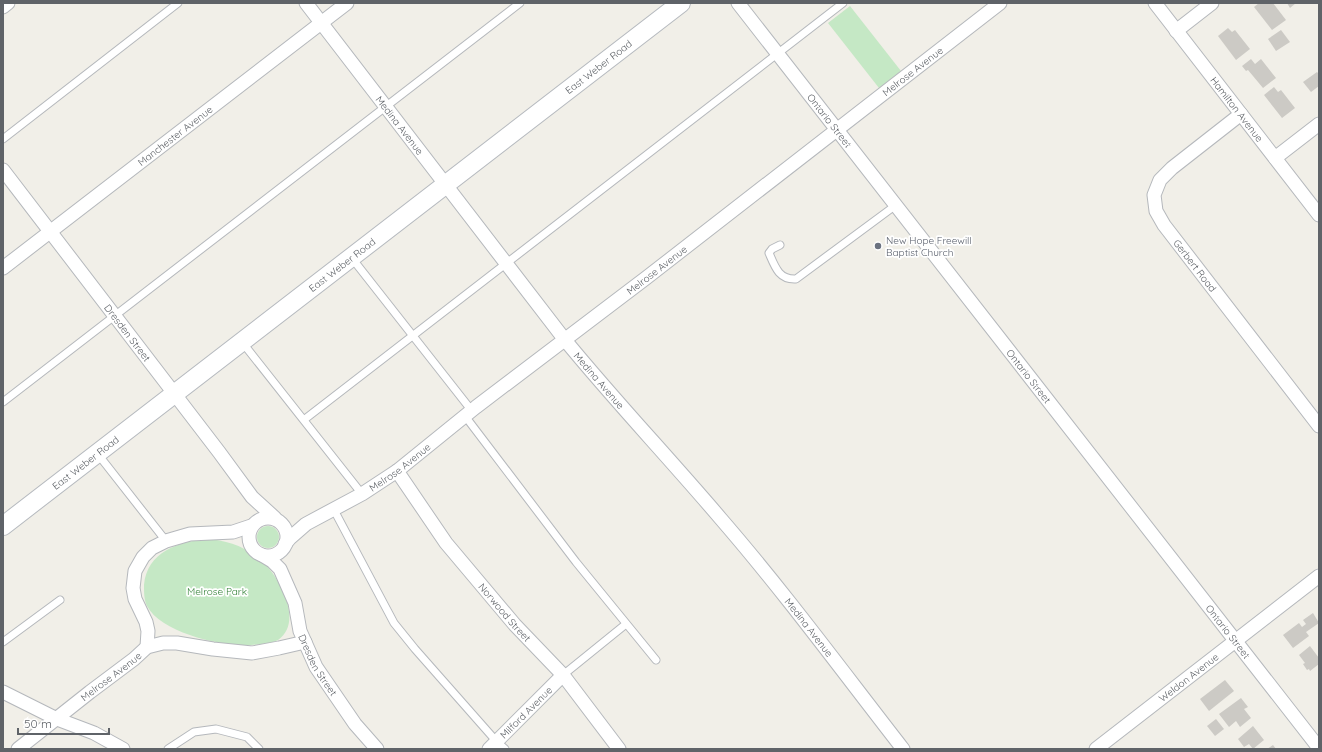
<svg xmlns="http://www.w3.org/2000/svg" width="1322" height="752" viewBox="0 0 1322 752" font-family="Quicksand,sans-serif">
  <rect width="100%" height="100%" fill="#f1efe8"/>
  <g fill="#c5e8c5">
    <polygon points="850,6 901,71 879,88 828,23"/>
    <circle cx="268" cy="537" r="11"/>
    <path d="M206,539C226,540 243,546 259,558C278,574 305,621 278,640C271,644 259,644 251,645C223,647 161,633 147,606C144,600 144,592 144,585C147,552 178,542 206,539Z"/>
  </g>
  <g fill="#cccac5">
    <polygon points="1259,3 1273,3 1286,20 1272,30 1254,7"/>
    <polygon points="1287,3 1296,3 1290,8"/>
    <polygon points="1228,28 1232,32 1235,30 1250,49 1236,60 1218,36"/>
    <polygon points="1281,30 1290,42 1276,51 1268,39"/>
    <polygon points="1251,59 1255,64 1261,59 1276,78 1263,88 1248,70 1246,71 1242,66"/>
    <polygon points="1317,72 1319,74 1319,86 1311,92 1303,82"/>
    <polygon points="1274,87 1278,92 1281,90 1295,108 1282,118 1264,95"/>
    <polygon points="1313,613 1319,623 1306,632 1309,636 1293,648 1283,635 1299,623 1302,627 1306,624 1303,620"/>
    <polygon points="1310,646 1319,658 1319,664 1310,671 1309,669 1307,670 1303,664 1305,663 1299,655"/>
    <polygon points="1225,680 1234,691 1209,711 1200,699"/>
    <polygon points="1241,698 1248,707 1244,709 1251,718 1240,727 1236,721 1229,727 1219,714"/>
    <polygon points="1216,719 1224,729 1215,736 1207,726"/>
    <polygon points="1253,726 1264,740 1253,749 1249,744 1244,747 1238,739"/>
    <polygon points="1273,745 1276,749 1267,749"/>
  </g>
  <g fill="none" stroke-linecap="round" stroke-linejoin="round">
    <g stroke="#b5b8bc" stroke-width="9">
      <g id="lane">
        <polyline points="3,139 178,3"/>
        <path d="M780,245L772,249L769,253C775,267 779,280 796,279L896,205"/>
        <polyline points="351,257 472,411"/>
        <polyline points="242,342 362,494"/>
        <polyline points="3,402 520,3"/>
        <polyline points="465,416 576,562 656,660"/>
        <polyline points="305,419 843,3"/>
        <polyline points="97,453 166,541"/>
        <polyline points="334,510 394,623 415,649 497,742 505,749"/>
        <polyline points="3,642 60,600"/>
        <polyline points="563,675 626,624"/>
        <polyline points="168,749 194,732 216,729 247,737 259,749"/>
      </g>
    </g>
    <g stroke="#b5b8bc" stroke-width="15">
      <g id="street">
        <path id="s1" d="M306,3L565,340C615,401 670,459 721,519C785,593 843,672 903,749"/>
        <path id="s2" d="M738,3L1319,748"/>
        <path id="s3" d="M1155,3L1319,215"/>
        <polyline points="3,7 8,3"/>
        <polyline points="1176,31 1212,3"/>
        <path id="s4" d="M1241,114L1172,168L1160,180L1154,195L1156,211L1164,225L1319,426"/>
        <polyline points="1275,158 1319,124"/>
        <path id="s5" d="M3,170L219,452L252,497L275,518"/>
        <path id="s6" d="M3,268L347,3"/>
        <path id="s7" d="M397,471L446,543L515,625L563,675L619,749"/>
        <circle cx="268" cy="537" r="19"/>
        <path id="s8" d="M285,544L290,538L306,524L362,494L397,471L476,407L646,278L1000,3"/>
        <path id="s9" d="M262,555L272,561L280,569L295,603L300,631L316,667L355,724L377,749"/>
        <polyline points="147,647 148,631 146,622 135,599 133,588 135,571 143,557 152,548 166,541 190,534 233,532 251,526"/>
        <polyline points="3,692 57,719 94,733 123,749"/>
        <path id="s10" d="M18,749L90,692L134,659L147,647L163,643H177L213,649L252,653L279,648L305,642"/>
        <path id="s11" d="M489,749L563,675"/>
        <path id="s12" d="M1096,749L1319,576"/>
      </g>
    </g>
    <g stroke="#b6babf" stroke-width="20">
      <g id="secondary">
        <path id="s13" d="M3,526L681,3"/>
      </g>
    </g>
    <use href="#lane" stroke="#fff" stroke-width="7"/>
    <use href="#street" stroke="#fff" stroke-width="13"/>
    <use href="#secondary" stroke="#fff" stroke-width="18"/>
  </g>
  <circle fill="#6b7280" stroke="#fff" stroke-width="1.5" cx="878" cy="246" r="4"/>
  <g text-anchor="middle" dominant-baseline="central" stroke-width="3.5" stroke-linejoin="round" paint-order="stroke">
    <g font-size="10" fill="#5f6368" stroke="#fff">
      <text stroke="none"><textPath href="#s13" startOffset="752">East Weber Road</textPath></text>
      <text stroke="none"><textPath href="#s8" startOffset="787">Melrose Avenue</textPath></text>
      <text stroke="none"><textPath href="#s3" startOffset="134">Hamilton Avenue</textPath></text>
      <text stroke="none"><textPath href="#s2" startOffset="149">Ontario Street</textPath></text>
      <text stroke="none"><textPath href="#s1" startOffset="154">Medina Avenue</textPath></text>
      <text stroke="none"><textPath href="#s6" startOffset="217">Manchester Avenue</textPath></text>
      <text stroke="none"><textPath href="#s13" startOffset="428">East Weber Road</textPath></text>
      <text stroke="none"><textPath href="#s4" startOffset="204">Gerbert Road</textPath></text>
      <text stroke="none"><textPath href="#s8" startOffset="463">Melrose Avenue</textPath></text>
      <text stroke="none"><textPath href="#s5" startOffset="205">Dresden Street</textPath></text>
      <text stroke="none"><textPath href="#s2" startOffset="473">Ontario Street</textPath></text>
      <text stroke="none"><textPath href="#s1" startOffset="478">Medina Avenue</textPath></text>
      <text stroke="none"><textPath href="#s13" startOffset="104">East Weber Road</textPath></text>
      <text stroke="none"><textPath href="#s8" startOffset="139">Melrose Avenue</textPath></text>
      <text stroke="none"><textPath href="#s7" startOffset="178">Norwood Street</textPath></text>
      <text stroke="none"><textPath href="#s1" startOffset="802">Medina Avenue</textPath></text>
      <text stroke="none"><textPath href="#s2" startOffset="797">Ontario Street</textPath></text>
      <text stroke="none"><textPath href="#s9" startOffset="127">Dresden Street</textPath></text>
      <text stroke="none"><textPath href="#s10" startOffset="118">Melrose Avenue</textPath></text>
      <text stroke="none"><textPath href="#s12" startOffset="117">Weldon Avenue</textPath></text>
      <text stroke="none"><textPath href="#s11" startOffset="52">Milford Avenue</textPath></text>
    </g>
    <g font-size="10" fill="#5b616d" stroke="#fff" text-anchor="start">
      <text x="886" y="240">New Hope Freewill<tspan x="886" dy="12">Baptist Church</tspan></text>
    </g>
    <g font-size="10" fill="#348238" stroke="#fff">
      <text x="217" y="591">Melrose Park</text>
    </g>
  </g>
  <rect width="1322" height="752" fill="none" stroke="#5f6368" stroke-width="8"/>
  <path d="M18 728v6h91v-6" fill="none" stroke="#5f6368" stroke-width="2"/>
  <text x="24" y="728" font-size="12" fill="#5f6368" stroke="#ffffff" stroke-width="3" paint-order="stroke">50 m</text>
</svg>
